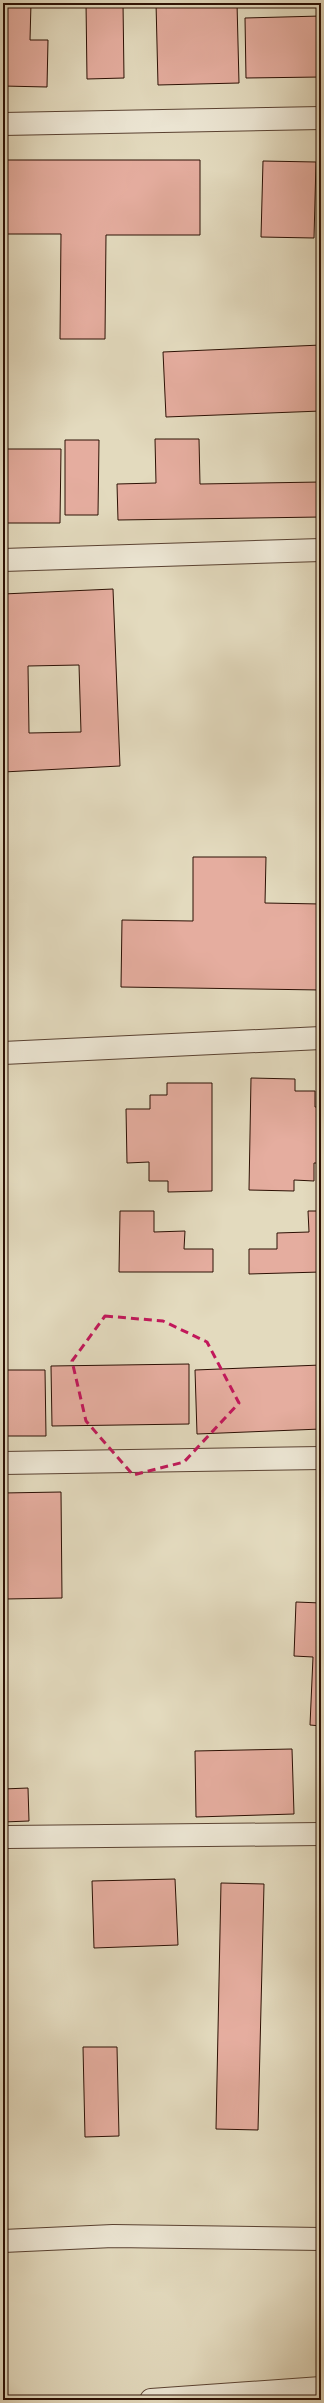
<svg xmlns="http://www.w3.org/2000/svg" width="324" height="2403" viewBox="0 0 324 2403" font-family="'IM FELL DW Pica',serif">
  <rect width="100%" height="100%" fill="#e3dabe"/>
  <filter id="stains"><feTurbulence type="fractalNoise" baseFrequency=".005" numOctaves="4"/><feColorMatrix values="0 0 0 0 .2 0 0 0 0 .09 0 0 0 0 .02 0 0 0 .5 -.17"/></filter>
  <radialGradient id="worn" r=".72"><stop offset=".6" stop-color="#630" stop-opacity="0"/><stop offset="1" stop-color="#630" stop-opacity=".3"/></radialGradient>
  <g fill="#e5ad9f" stroke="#2c1004" fill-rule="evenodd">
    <polygon points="3,3 31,3 30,40 48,40 47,87 3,86"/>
    <polygon points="86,3 123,3 124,78 87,79"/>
    <polygon points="156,3 237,3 239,83 158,85"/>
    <polygon points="321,16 321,77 246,78 245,18"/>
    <polygon points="3,160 200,160 200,235 106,235 105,339 60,339 61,234 3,234"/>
    <polygon points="263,161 316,162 314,238 261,237"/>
    <polygon points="321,345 321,411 166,417 163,352"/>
    <polygon points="155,439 199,439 200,484 321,482 321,517 118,520 117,484 156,483"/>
    <polygon points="65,440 99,440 98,515 65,515"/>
    <polygon points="3,449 61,449 60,523 3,523"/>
    <path d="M113,589L120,766L3,772V594ZM79,665L81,732L29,733L28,666Z"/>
    <polygon points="318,593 321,593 320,692"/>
    <polygon points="193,857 266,857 265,903 321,904 321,990 121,987 122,920 193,921"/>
    <polygon points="251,1078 295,1079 295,1091 315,1091 315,1107 321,1107 321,1163 314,1163 314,1181 294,1180 294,1191 249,1190"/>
    <polygon points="167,1083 212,1083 212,1191 168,1192 168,1181 149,1181 149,1162 127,1163 126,1109 150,1109 150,1095 167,1095"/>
    <polygon points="120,1211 154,1211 154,1232 185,1231 184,1249 213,1249 213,1272 119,1272"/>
    <polygon points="308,1211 321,1211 321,1272 249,1274 249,1249 277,1249 277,1233 309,1232"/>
    <polygon points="189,1364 189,1424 52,1426 51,1366"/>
    <polygon points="321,1365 321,1429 197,1434 195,1370"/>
    <polygon points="3,1370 45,1370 46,1436 3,1436"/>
    <polygon points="61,1492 62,1598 5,1599 6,1658 3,1658 3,1493"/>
    <polygon points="296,1602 321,1603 321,1726 310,1725 313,1657 294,1656"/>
    <polygon points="292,1749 294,1814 196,1817 195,1751"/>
    <polygon points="28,1788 29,1821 3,1822 3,1789"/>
    <polygon points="175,1879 178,1945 94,1948 92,1881"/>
    <polygon points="221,1883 264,1884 258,2130 216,2129"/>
    <polygon points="83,2047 117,2047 119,2136 85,2137"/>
  </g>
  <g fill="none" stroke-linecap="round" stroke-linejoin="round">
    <g stroke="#5a4232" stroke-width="24">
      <g id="minor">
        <polyline points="3,124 321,118"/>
        <polyline points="3,560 321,550"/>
        <polyline points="3,1053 321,1038"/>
        <polyline points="3,1463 321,1458"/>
        <polyline points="7,1837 321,1834"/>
        <polyline points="3,2241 113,2236 321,2239"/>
        <polyline points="151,2400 321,2388"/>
      </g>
    </g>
    <use href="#minor" stroke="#ede7d5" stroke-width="22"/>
  </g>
  <path fill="none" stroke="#c2185b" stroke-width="3" stroke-dasharray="8 5" stroke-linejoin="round" d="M105,1316L163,1321L207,1342L239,1403L184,1462L133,1475L86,1421L72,1361Z"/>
  <rect width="324" height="2403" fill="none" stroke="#e3dabe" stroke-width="16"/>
  <rect x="4" y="4" width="316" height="2395" fill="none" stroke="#2c1004" stroke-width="2"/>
  <rect x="8" y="8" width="308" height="2387" fill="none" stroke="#2c1004"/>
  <rect width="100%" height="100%" filter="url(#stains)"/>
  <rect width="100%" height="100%" fill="url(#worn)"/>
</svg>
